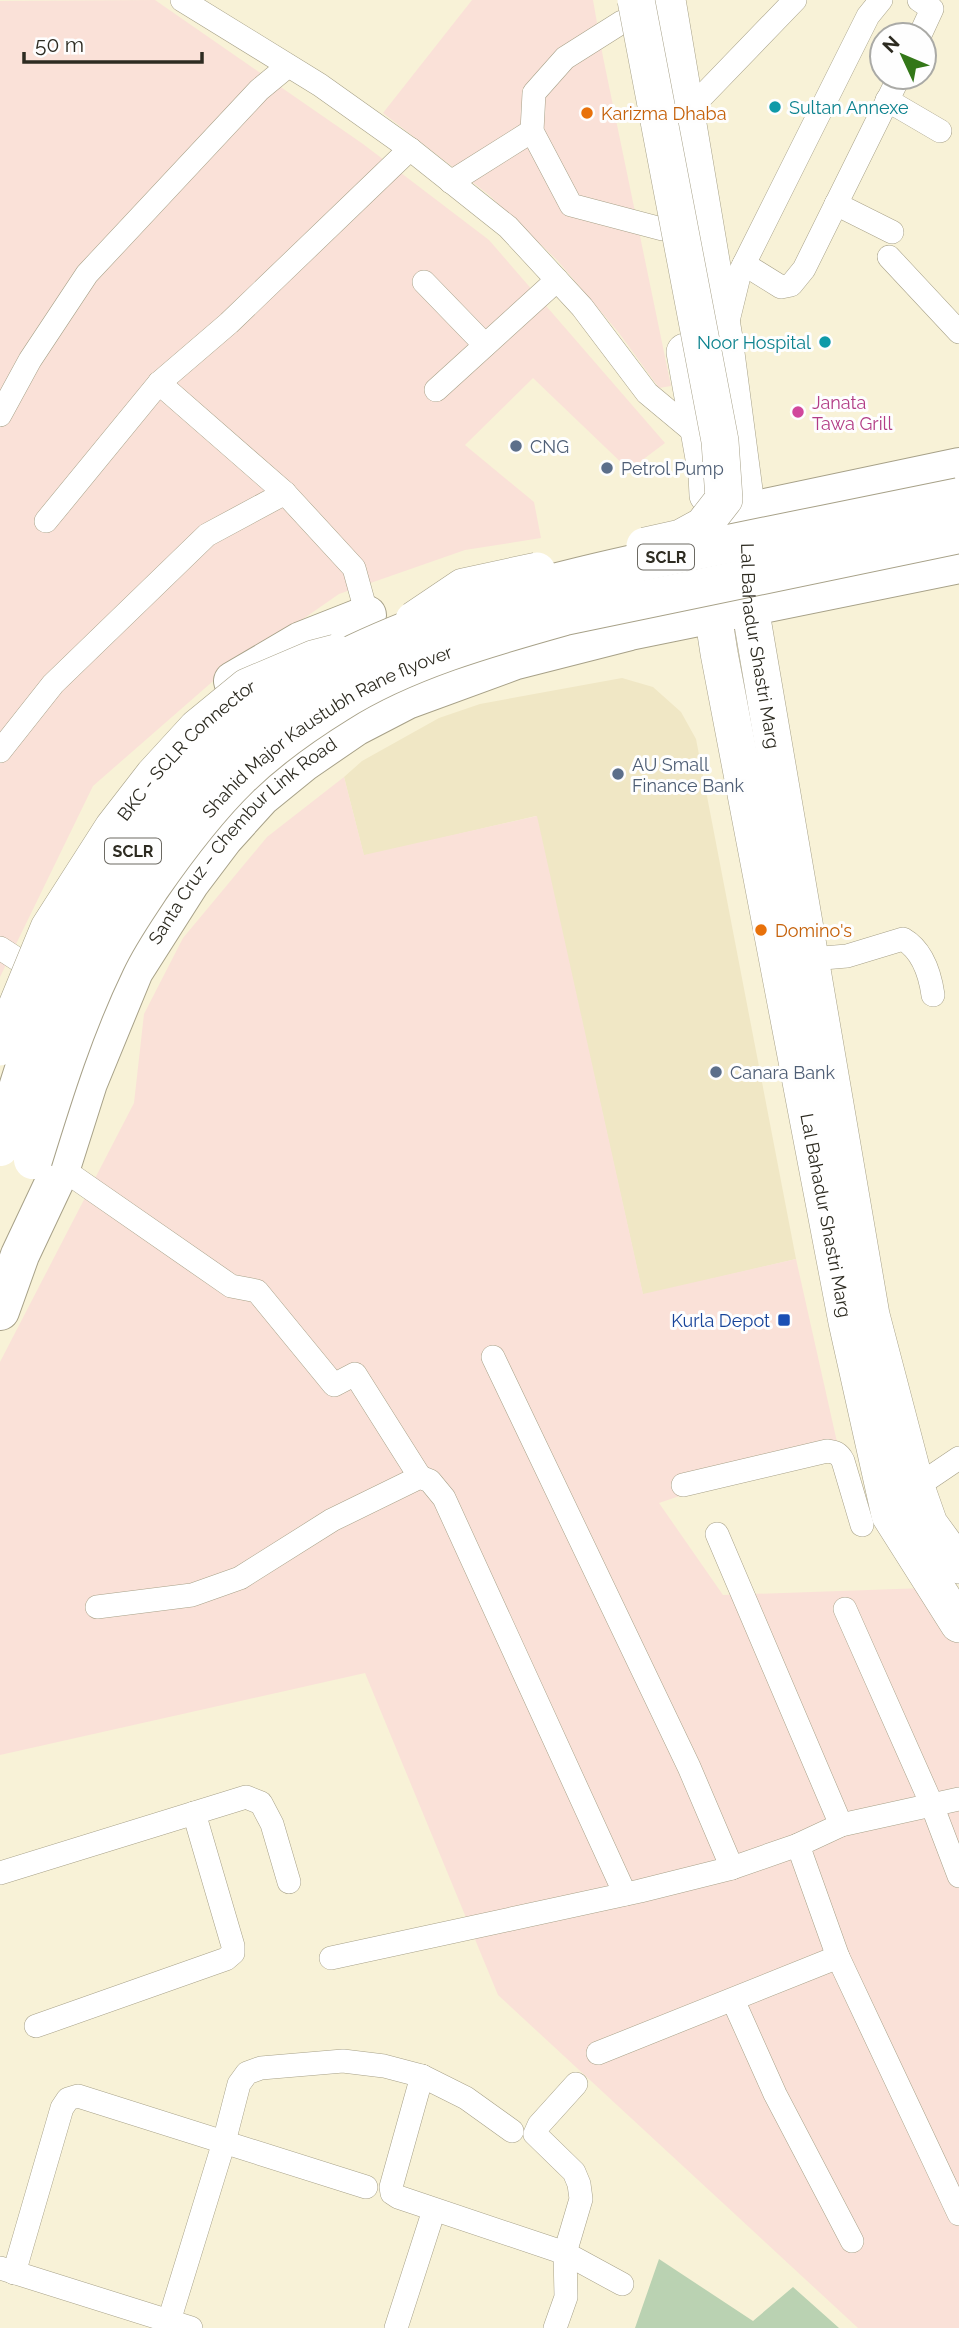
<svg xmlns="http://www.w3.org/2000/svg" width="959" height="2328" viewBox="0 0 959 2328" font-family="Raleway,sans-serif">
  <rect width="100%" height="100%" fill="#f8f2d7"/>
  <polygon fill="#f0e7c5" points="622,678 653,687 681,712 696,739 796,1259 643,1295 536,816 364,856 344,777 362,761 439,718 480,704"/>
  <g fill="#fae1d8">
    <polygon points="155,0 363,144 489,240 665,443 629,470 533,378 465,445 534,502 541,538 465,550 339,594 212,682 93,786 0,977 0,1"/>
    <polygon points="472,0 593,0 603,57 671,386 659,388 619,333 557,260 489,195 383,113"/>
    <polygon points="344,777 364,855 537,816 643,1294 796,1259 837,1442 659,1503 723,1595 925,1588 959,1633 959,2328 858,2328 498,1995 365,1673 0,1755 0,1362 134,1103 144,1014 183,938 267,837"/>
  </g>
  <polygon fill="#bad2b2" points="659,2259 753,2321 793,2287 839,2328 635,2328"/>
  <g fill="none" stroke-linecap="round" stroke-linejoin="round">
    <g stroke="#a7a188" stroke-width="24">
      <g id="street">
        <polyline points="182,0 320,85 410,149 508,227 582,307 647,393 701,438"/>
        <polyline points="919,0 932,9 920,35"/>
        <polyline points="622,22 565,58 534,93 532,131 571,205 662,229"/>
        <polyline points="887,100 940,131"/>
        <polyline points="686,113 795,0"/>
        <polyline points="451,182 532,131"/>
        <polyline points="836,204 892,232"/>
        <polyline points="889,257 959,332"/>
        <polyline points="744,264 781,287 791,285 804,269 899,77"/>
        <polyline points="424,282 485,345"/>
        <polyline points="728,321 740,272 868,16 881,0"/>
        <polyline points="159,383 285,493 354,568 367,615"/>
        <polyline points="436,390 557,280"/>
        <polyline points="0,415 30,360 87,274 259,90 288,66"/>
        <polyline points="46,521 159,383 229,323 410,149"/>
        <polyline points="0,751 53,684 207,535 285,493"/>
        <polyline points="0,948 20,961"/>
        <path d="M811,959L847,956L903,939C922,950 930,974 933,995"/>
        <polyline points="61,1168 231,1286 257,1291 334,1385 355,1374 420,1477"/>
        <polyline points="493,1357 689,1767 732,1868"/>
        <path d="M683,1485L827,1451C835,1452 839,1453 843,1461L862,1525"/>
        <polyline points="916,1487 959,1458"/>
        <polyline points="717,1534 841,1825"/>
        <polyline points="97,1607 192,1595 240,1578 332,1520 420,1477 430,1481 444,1498 625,1894"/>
        <polyline points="845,1609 932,1805 959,1876"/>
        <polyline points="798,1845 838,1957 959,2214"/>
        <polyline points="0,1873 246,1797 261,1803 272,1824 289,1882"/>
        <polyline points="331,1958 640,1891 732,1868 798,1845 841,1825 959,1799"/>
        <polyline points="733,2000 775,2094 852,2241"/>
        <polyline points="36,2026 226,1959 233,1953 233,1946 194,1813"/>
        <polyline points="598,2053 838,1957"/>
        <polyline points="422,2076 391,2187 392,2193 398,2197 565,2253 622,2284"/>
        <polyline points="0,2268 191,2328"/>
        <polyline points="14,2273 62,2108 68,2099 78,2096 366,2187"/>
        <polyline points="169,2321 224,2142 239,2084 247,2073 261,2068 343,2061 384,2066 422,2076 466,2098 512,2131"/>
        <polyline points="396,2328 434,2210"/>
        <polyline points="555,2328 566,2297 565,2253 581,2199 579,2184 574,2172 535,2134 539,2125 576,2084"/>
      </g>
    </g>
    <g stroke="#a7a188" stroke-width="38">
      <g id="primary">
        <path id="s1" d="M667,0L724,338L747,513L750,607L871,1315L916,1487L929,1524L959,1565"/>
        <polyline points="685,352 707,475 708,495"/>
        <path id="s2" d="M712,584L713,614L719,653L847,1322L890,1515L959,1624"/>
      </g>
    </g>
    <g stroke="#a7a188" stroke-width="40">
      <g id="highway">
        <polyline points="709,520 959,467"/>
        <polyline points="233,681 301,641 367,615"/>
        <path id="s3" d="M0,1311L20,1255L61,1168L88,1083L134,971L190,883L224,838L261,797L304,762L355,727L407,700L516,660L630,631L959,564"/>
      </g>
    </g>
    <use href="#street" stroke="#fff" stroke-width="23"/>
    <use href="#primary" stroke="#fff" stroke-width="37"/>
    <use href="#highway" stroke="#fff" stroke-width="38"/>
    <g stroke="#a7a188" stroke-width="38" stroke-linecap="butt">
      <g id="primary-bridge">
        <polyline points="636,0 720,441 724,499 703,526 681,538 645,546"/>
        <polyline points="414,620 463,587 537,571"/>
        <path id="s4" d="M0,1047L49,928L113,828L154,775L197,728L247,687L313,659L336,653"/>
      </g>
    </g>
    <g stroke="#a7a188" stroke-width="40" stroke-linecap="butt">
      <g id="highway-bridge">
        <path d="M0,1147C21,1077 42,1005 76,941C98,898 127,858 156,820C175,796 195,770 218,749C248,721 284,696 318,673C346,656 379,642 409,630C501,593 597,571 694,551C782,533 871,515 959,497"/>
        <path id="s5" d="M33,1160C54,1092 75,1025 106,961C118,935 135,911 150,888C177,849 206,810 240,777C269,749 304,724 338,703C404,661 490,637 565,616L959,534"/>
      </g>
    </g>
    <use href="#primary-bridge" stroke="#fff" stroke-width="37"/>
    <use href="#highway-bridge" stroke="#fff" stroke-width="38"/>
  </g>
  <g fill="#0f9aa8" stroke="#fefefe" stroke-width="2.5">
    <circle cx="775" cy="107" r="7"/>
    <circle cx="825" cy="342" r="7"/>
  </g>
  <g fill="#e8710a" stroke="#fefefe" stroke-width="2.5">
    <circle cx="587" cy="113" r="7"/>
    <circle cx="761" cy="930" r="7"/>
  </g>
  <circle fill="#d1479c" stroke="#fefefe" stroke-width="2.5" cx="798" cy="412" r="7"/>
  <g fill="#5c6f8a" stroke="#fefefe" stroke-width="2.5">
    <circle cx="516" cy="446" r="7"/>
    <circle cx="607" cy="468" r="7"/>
    <circle cx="618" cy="774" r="7"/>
    <circle cx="716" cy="1072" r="7"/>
  </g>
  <rect fill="#1a4fb4" stroke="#fefefe" stroke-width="2.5" x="777" y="1313" width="14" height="14" rx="3.5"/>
  <g text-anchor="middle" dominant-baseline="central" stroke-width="6" stroke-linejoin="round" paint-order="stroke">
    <g fill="#fefefe" stroke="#6c6a63" stroke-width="2">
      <rect x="638" y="544.5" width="56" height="25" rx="5"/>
      <rect x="105" y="838.5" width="56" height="25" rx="5"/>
    </g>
    <g font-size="16" font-weight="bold" fill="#2d2b21">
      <text x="666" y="557">SCLR</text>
      <text x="133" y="851">SCLR</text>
    </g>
    <g font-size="18" fill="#0d838f" stroke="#fefefe" text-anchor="start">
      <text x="789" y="107">Sultan Annexe</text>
      <text x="811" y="342" text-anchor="end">Noor Hospital</text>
    </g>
    <g font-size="18" fill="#c56008" stroke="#fefefe" text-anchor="start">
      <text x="601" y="113">Karizma Dhaba</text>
      <text x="775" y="930">Domino's</text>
    </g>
    <g font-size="18" fill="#b23c85" stroke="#fefefe" text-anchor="start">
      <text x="812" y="402">Janata<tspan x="812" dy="21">Tawa Grill</tspan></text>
    </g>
    <g font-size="18" fill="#4e5e75" stroke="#fefefe" text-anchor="start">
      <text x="530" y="446">CNG</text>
      <text x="621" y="468">Petrol Pump</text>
      <text x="632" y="764">AU Small<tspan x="632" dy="21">Finance Bank</tspan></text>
      <text x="730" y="1072">Canara Bank</text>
    </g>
    <g font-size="18" fill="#2d2b21" stroke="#fefefe">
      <text stroke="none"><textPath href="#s1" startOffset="653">Lal Bahadur Shastri Marg</textPath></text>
      <text stroke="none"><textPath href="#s5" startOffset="539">Shahid Major Kaustubh Rane flyover</textPath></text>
      <text stroke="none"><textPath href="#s4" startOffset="355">BKC - SCLR Connector</textPath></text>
      <text stroke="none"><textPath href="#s3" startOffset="537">Santa Cruz – Chembur Link Road</textPath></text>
      <text stroke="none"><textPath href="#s2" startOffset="642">Lal Bahadur Shastri Marg</textPath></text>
    </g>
    <g font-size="18" fill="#164399" stroke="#fefefe" text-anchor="end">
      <text x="770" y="1320">Kurla Depot</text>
    </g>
  </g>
  <g transform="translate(903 56) rotate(314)"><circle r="33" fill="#fefefe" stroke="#aaaaa6" stroke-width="2"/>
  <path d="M0-5L12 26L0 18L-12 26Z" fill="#337718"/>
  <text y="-10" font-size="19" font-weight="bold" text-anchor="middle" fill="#2d2b21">N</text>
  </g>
  <path d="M24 52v10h178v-10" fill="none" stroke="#2d2b21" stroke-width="3.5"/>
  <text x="35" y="52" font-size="21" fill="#2d2b21" stroke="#fefefe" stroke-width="5" paint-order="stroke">50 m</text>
</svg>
